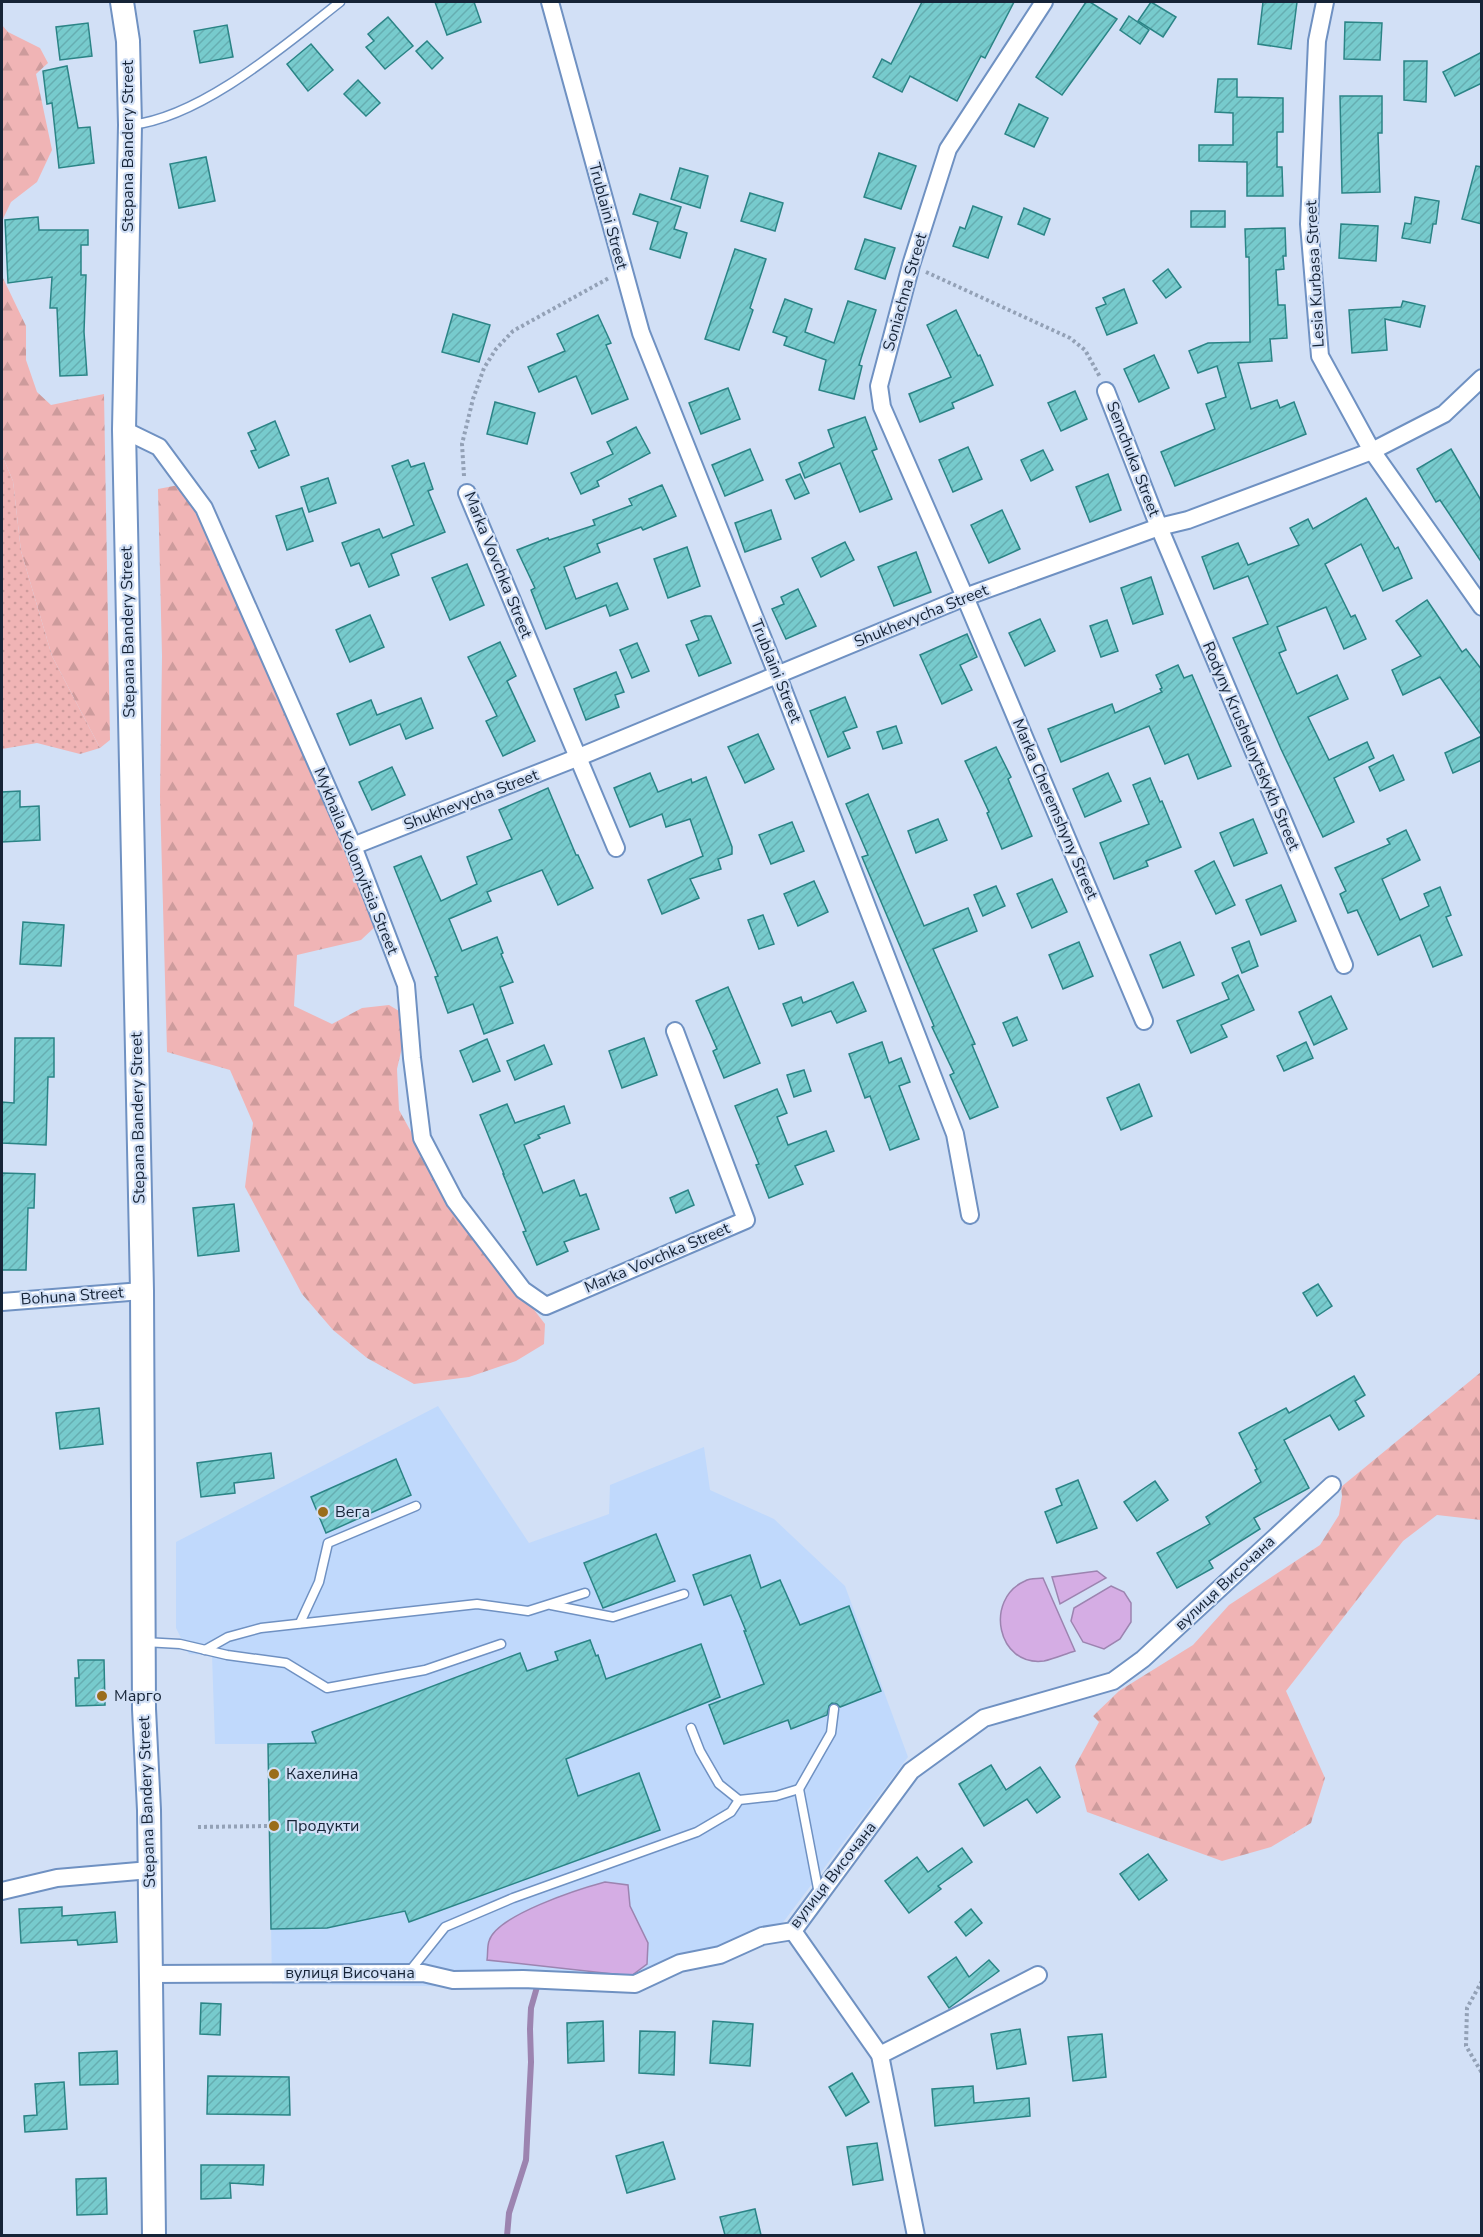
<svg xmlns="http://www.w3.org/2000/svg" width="1483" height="2237" viewBox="0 0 1483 2237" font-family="'Nunito Sans',sans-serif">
  <defs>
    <pattern id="forest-firs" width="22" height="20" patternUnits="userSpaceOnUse" patternTransform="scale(1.5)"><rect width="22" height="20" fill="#f0b4b5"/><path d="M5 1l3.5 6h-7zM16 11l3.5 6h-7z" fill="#cd9b9c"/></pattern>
    <pattern id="garden-dots" width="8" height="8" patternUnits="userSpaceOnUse" patternTransform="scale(1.5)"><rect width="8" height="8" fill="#f0b4b5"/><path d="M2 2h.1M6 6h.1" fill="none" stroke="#cd9b9c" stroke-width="1.8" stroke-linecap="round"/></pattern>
    <pattern id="building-hatch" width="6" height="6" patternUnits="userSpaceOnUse" patternTransform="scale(1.5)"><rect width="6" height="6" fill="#77cbcd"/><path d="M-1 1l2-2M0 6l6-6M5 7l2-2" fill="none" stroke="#66aeb1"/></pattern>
  </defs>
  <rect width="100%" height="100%" fill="#d2e0f6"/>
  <polygon fill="#c0d9fc" points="438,1406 529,1543 609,1514 610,1485 704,1447 710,1490 774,1519 845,1586 908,1757 778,1929 635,1993 424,1986 272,1984 268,1744 215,1744 212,1655 189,1654 176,1628 176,1542"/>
  <g fill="url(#forest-firs)">
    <polygon points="2,25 8,32 40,48 48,63 36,74 52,150 37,182 11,202 2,221"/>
    <polygon points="2,276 26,326 26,360 37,392 51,405 104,394 110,740 100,748 52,656 21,551 13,481 2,455"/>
    <polygon points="184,484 280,690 377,925 361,940 297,955 294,1006 332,1024 362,1008 389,1005 409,1017 397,1069 399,1110 446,1195 545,1324 544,1344 516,1361 469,1377 414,1384 367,1358 333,1330 302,1294 245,1187 253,1123 230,1070 167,1052 160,797 162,656 158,489"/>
    <polygon points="1481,1372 1481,1520 1437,1515 1403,1541 1286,1691 1325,1778 1311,1823 1271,1847 1222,1861 1087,1812 1075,1766 1099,1722 1093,1716 1119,1691 1193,1645 1229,1605 1320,1545 1339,1515 1342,1496 1341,1487"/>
  </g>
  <polygon fill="url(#garden-dots)" points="2,455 13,481 21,551 52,656 100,748 80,754 37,743 2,749"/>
  <g fill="#d5ade4" stroke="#9c84b0" stroke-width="1.5">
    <polygon points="1097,1571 1106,1578 1060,1604 1052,1577"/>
    <path d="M1043,1578L1075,1651C1065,1654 1054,1659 1044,1661C997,1667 984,1599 1025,1581C1030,1578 1038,1579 1043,1578Z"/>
    <polygon points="1111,1586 1124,1592 1131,1603 1131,1622 1120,1639 1104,1649 1083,1642 1071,1621 1074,1608"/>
    <path d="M605,1882L628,1885L630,1906L648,1943L647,1964L631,1976L487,1960C488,1954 487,1947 489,1941C497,1915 579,1889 605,1882Z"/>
  </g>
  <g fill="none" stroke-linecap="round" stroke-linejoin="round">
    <polyline stroke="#9c84b0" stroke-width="6" points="507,2236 509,2213 526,2160 531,2062 530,2029 531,2008 537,1987"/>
  </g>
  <g fill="url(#building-hatch)" stroke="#2b8486" stroke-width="1.5">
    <polygon points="435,2 474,2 481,22 447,35"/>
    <polygon points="922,2 1014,2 985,58 981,56 957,101 910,76 902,92 873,77 882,59 891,64"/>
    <polygon points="1086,2 1090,2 1117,19 1062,95 1036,77"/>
    <polygon points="1151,2 1176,17 1163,37 1138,21"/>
    <polygon points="1263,2 1297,2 1291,49 1258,44"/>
    <polygon points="1129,16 1149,30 1140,44 1120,30"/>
    <polygon points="388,17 413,46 385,69 366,47 374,41 368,34"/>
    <polygon points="1345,22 1382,23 1380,60 1344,59"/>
    <polygon points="88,23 92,56 60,60 56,27"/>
    <polygon points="227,25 233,57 200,63 194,31"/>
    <polygon points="427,41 443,58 432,69 416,51"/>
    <polygon points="311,44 333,70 308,91 287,64"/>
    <polygon points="1482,52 1482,83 1455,96 1443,72"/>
    <polygon points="1404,61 1427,61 1426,102 1404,100"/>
    <polygon points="67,66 78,128 90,127 94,163 59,168 52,103 47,104 43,71"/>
    <polygon points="1218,79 1237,79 1237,97 1283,98 1283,132 1277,132 1277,167 1282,167 1283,196 1247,196 1247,162 1199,161 1199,145 1233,145 1233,113 1215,112"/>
    <polygon points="358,80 380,103 366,116 344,94"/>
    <polygon points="1340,96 1382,96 1382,133 1378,133 1380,192 1342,193"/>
    <polygon points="1019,104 1048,118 1034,147 1005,134"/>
    <polygon points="879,153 916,166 901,209 864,197"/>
    <polygon points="206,157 215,201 179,208 170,164"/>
    <polygon points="1476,166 1482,167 1482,224 1462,219"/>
    <polygon points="680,168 708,176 700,208 671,199"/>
    <polygon points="750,193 783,203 775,231 741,221"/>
    <polygon points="640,194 681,207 674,229 687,233 680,258 650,249 658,222 633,214"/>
    <polygon points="1415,197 1439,201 1436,224 1433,224 1430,243 1402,238 1405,223 1411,224"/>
    <polygon points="973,206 1002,217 988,258 953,246 960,227 965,229"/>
    <polygon points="1024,208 1050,219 1044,235 1018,224"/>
    <rect x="1191" y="211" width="34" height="16"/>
    <polygon points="38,217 39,230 88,230 88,245 81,245 81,275 86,275 84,332 87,375 60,376 57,308 50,308 52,277 8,283 5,220"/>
    <polygon points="1341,224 1378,226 1376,261 1339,258"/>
    <polygon points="1285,228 1286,256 1283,256 1284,269 1276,270 1278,305 1285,305 1287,338 1270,339 1272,361 1238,363 1251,409 1277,400 1280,408 1294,402 1306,434 1175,486 1161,452 1215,429 1206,404 1226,397 1217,366 1198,373 1189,351 1208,343 1250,342 1249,257 1246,257 1245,229"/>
    <polygon points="865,239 895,248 885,279 855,269"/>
    <polygon points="735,249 766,259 750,308 753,310 739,350 705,339"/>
    <polygon points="1168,269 1181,287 1166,298 1153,281"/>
    <polygon points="1124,289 1137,323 1107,335 1096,308 1106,304 1103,298"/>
    <polygon points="785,299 812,309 805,332 834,343 848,301 876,310 859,365 862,366 854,399 819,390 826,360 784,345 787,337 773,332"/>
    <polygon points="1403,301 1425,306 1420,327 1385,319 1387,350 1352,353 1349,310 1401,307"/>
    <polygon points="956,310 978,356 980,355 993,385 952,403 954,408 920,422 909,394 951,377 927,325"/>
    <polygon points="453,314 490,325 479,362 442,352"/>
    <polygon points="598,315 611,343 606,345 628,399 592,414 576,376 539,392 528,367 565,351 557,334"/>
    <polygon points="1154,355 1169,388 1139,402 1124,369"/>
    <polygon points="728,388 740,419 701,434 689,403"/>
    <polygon points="1075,391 1087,419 1061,431 1048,403"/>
    <polygon points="495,402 535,413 527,444 487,434"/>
    <polygon points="865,417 877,449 872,451 892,499 860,512 840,463 805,478 799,463 834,447 828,430"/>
    <polygon points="275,421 289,455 259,468 251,451 256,450 248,433"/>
    <polygon points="636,427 650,453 597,481 599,486 581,494 571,473 613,454 607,442"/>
    <polygon points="968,447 982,479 953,492 939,460"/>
    <polygon points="750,449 763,480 725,496 712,465"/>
    <polygon points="1451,449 1482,502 1482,563 1440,500 1436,502 1417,469"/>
    <polygon points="1043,450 1053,470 1031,481 1021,460"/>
    <polygon points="408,460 411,467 424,463 433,489 428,491 445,532 391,554 399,575 369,587 359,563 351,566 342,543 379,529 383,538 414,525 392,466"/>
    <polygon points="800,474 809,493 795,499 786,480"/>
    <polygon points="1108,474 1121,510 1090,522 1076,487"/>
    <polygon points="328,478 336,503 309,512 301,487"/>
    <polygon points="662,485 676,516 643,530 641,527 597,544 600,552 564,567 576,599 617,583 628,609 610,616 606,605 546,629 531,590 535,588 517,550 548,538 549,540 595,525 593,520 632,505 629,499"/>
    <polygon points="1366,498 1395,549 1398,547 1412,578 1383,591 1361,544 1325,564 1351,617 1355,615 1366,639 1344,649 1326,607 1277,627 1286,650 1279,653 1297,694 1337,675 1348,699 1308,717 1329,760 1367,742 1374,758 1334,778 1354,822 1323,837 1281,749 1233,638 1268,624 1248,576 1214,589 1202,557 1238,543 1248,565 1299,545 1290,528 1308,519 1313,529"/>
    <polygon points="302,508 313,541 287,550 276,516"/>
    <polygon points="771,510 781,539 745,552 735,523"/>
    <polygon points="1002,510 1020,549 989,563 971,525"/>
    <polygon points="845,542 854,560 821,577 812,558"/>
    <polygon points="687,547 700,586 668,598 654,559"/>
    <polygon points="916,552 931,592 894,606 878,567"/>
    <polygon points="467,564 484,605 450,620 432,578"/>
    <polygon points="1151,577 1163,614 1133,624 1121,588"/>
    <polygon points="798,589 816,626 786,639 772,609 784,604 781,597"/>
    <polygon points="1427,600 1462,652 1466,649 1482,670 1482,736 1440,677 1403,695 1392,670 1421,656 1396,621"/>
    <polygon points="370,615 384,647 350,662 336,630"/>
    <polygon points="705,616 711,616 731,663 699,676 686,645 699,640 691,621"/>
    <polygon points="1040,619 1055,651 1025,666 1009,633"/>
    <polygon points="1107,620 1118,651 1101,657 1090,626"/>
    <polygon points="967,634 977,657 960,665 972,690 942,704 920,655"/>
    <polygon points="500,642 516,676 507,681 535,741 503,756 486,721 497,716 468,657"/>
    <polygon points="637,643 649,671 632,678 620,650"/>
    <polygon points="1178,665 1184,678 1192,675 1231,766 1198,779 1188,754 1165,764 1149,726 1061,762 1048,729 1112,704 1115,713 1162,692 1160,689 1162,688 1156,675"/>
    <polygon points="616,672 624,692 615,695 619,707 586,720 574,689"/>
    <polygon points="845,697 857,727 843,732 850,748 828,757 810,711"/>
    <polygon points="421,698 433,728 406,739 400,724 350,745 337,714 371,700 377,715"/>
    <polygon points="896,726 902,743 883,749 877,732"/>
    <polygon points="758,734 774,769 745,783 728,747"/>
    <polygon points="1482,736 1482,760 1453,773 1445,753"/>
    <polygon points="996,747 1011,777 1008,779 1032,836 1002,849 987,813 989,812 965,761"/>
    <polygon points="1393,755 1404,780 1380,791 1369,767"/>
    <polygon points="392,767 405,795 372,810 359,782"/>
    <polygon points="650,773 658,792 691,779 692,783 706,777 732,847 732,854 718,859 721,869 690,879 699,898 662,914 648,880 703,856 690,819 666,827 662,814 630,827 614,788"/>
    <polygon points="1108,773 1121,801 1085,817 1073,789"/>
    <polygon points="1150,778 1160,802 1162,801 1181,847 1146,861 1148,866 1114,879 1100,843 1149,824 1133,785"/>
    <polygon points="548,788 576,855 578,855 593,888 558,905 542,870 487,892 491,901 449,919 462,951 497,937 503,953 501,954 513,982 500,987 513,1023 484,1034 473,1004 448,1013 435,977 438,976 394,867 421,856 441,901 477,884 467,857 512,839 499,810"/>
    <polygon points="20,791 20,807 39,806 40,840 2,842 2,792"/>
    <polygon points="868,794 924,926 968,908 977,931 933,949 975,1044 972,1045 998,1107 970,1119 950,1075 954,1073 932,1027 934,1026 862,857 868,855 846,804"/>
    <polygon points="938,819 947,840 916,853 908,831"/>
    <polygon points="1253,819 1267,853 1234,866 1220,833"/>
    <polygon points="792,822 804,851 771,864 759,835"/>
    <polygon points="1406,830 1420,860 1382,879 1400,920 1429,906 1424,894 1440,887 1451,915 1446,917 1462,955 1433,967 1420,935 1378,955 1357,910 1348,913 1340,894 1346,891 1335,868 1390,844 1387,839"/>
    <polygon points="1214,861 1235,905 1216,914 1195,871"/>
    <polygon points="1052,879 1067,912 1032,928 1017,894"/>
    <polygon points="814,881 828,912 798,926 784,894"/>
    <polygon points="1281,885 1296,921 1261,935 1246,900"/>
    <polygon points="996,886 1005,906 983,916 974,895"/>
    <polygon points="763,915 774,944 759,949 748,920"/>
    <polygon points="23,922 64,925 61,966 20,964"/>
    <polygon points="1249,941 1258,966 1242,973 1232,948"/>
    <polygon points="1079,942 1093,976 1063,989 1049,955"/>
    <polygon points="1180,942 1194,975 1163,988 1150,955"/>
    <polygon points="1238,975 1254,1010 1221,1025 1227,1037 1191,1053 1177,1021 1229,999 1222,983"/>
    <polygon points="853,982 866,1011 837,1023 831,1011 792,1026 783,1004 801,997 803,1003"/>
    <polygon points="728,987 760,1063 724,1078 713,1051 717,1049 696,1001"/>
    <polygon points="1331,996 1347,1029 1314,1045 1299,1012"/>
    <polygon points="1017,1017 1027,1040 1013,1046 1003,1023"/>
    <polygon points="15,1038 54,1038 54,1077 48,1077 46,1145 2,1143 2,1102 14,1103"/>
    <polygon points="644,1038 657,1075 622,1088 609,1051"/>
    <polygon points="487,1039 500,1071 473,1082 460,1051"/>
    <polygon points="882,1042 889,1063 901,1058 910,1082 899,1086 919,1139 890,1150 870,1096 865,1098 849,1054"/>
    <polygon points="1306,1042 1313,1058 1284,1071 1277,1056"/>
    <polygon points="544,1045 552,1064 515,1080 507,1061"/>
    <polygon points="804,1070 811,1091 794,1097 787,1075"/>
    <polygon points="1139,1084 1152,1116 1121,1130 1107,1098"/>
    <polygon points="777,1089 787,1113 777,1117 788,1145 826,1131 834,1151 795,1166 803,1184 769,1198 756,1165 759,1164 735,1106"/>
    <polygon points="507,1104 515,1123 564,1106 570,1123 538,1135 540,1138 524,1145 543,1193 574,1180 580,1196 586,1194 599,1229 564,1242 568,1251 537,1265 523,1232 526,1231 503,1174 504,1174 480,1115"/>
    <polygon points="2,1173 35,1174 34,1208 28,1208 26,1270 2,1270"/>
    <polygon points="688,1190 694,1205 676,1213 670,1198"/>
    <polygon points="234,1204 239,1251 198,1256 193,1208"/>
    <polygon points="1318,1284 1332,1306 1317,1316 1303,1293"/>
    <polygon points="1354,1376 1365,1395 1355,1401 1364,1416 1339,1430 1330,1415 1284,1440 1309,1488 1254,1518 1260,1529 1209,1561 1213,1568 1177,1588 1157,1553 1210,1524 1206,1517 1261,1482 1255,1470 1257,1469 1239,1433 1286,1408 1289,1413"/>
    <polygon points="99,1408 103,1444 60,1449 56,1413"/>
    <polygon points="271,1453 274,1478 234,1483 235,1493 201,1497 197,1463"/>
    <polygon points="396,1459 411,1495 326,1533 311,1497"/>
    <polygon points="1078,1480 1097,1528 1057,1543 1045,1512 1062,1505 1056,1489"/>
    <polygon points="1155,1481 1168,1500 1137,1521 1124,1502"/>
    <polygon points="656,1534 675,1581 603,1608 584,1563"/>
    <polygon points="750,1555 761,1588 780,1580 800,1625 849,1606 881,1691 840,1707 837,1704 832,1703 829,1706 827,1715 791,1729 788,1720 724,1744 709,1705 764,1684 744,1631 746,1631 731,1595 704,1605 693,1575"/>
    <polygon points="590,1640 596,1656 598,1655 606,1679 701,1644 720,1697 566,1759 578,1796 639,1773 660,1830 409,1922 405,1911 327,1928 271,1929 268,1744 316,1743 312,1732 520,1653 527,1671 558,1660 555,1652"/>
    <polygon points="78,1660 104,1660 105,1705 76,1706 75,1678 79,1678"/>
    <polygon points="991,1765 1006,1790 1040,1767 1060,1797 1037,1813 1027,1799 984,1826 959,1784"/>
    <polygon points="962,1848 972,1862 938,1886 941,1889 909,1913 885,1881 917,1857 928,1872"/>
    <polygon points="1148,1854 1167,1880 1139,1900 1120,1874"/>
    <polygon points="62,1907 62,1916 115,1912 117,1942 78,1945 77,1940 21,1943 19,1909"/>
    <polygon points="971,1909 982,1923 966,1936 955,1922"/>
    <polygon points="956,1957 969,1977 989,1960 999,1971 949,2008 928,1977"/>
    <polygon points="201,2003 221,2004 220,2035 200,2034"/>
    <polygon points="603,2021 604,2061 568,2063 567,2023"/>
    <polygon points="713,2021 753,2024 750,2066 710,2063"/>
    <polygon points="1020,2029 1026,2064 997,2069 991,2034"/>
    <polygon points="640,2031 675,2032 674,2075 639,2073"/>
    <polygon points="1102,2034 1106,2077 1073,2081 1068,2037"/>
    <polygon points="117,2051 118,2084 80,2085 79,2053"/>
    <polygon points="852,2073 869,2102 846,2116 829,2087"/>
    <polygon points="208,2076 289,2077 290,2115 207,2114"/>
    <polygon points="64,2082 67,2129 25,2132 24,2116 37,2115 35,2084"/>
    <polygon points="973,2086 974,2103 1029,2098 1030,2116 935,2126 932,2089"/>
    <polygon points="663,2142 675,2179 627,2193 616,2156"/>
    <polygon points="877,2143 883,2180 853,2185 847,2147"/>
    <polygon points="201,2165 264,2165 263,2185 230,2183 231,2198 201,2199"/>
    <polygon points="106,2178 107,2214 77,2215 76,2179"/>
    <polygon points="755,2209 761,2235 725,2235 720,2217"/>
  </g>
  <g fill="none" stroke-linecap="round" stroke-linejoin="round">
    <g stroke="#6f91c2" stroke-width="11">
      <g id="lane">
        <path d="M131,125C202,117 285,45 340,2"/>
        <polyline points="551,1605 613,1617 684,1594"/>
        <polyline points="300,1623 319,1582 328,1543 416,1506"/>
        <polyline points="144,1642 180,1644 227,1655 286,1663 327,1688 425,1670 501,1644"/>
        <polyline points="205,1650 228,1637 261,1628 477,1604 528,1611 585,1593"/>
        <polyline points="691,1728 700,1751 719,1784 739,1800"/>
        <polyline points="799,1789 819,1894"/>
        <polyline points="409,1972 445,1927 513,1898 697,1832 731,1812 739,1800 776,1796 799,1789 831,1733 834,1709"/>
      </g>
    </g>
    <g stroke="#6f91c2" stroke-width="20">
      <g id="street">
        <polyline points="550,2 641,333 777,674 955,1134 970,1215"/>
        <polyline points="1044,2 948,149 911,265 879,386 882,407 965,597 1144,1021"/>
        <polyline points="1325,2 1317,41 1309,224 1320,356 1372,451 1482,607"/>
        <polyline points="1106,391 1159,527 1344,965"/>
        <polyline points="124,430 159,447 204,508 353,846 406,985 412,1058 422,1138 455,1201 523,1290 546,1306 746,1220 675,1031"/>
        <polyline points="467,493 616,848"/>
        <polyline points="353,846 579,757 965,597 1159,527 1188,520 1372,451 1444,414 1482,378"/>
        <polyline points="2,1302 142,1291"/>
        <polyline points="2,1891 57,1878 150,1870"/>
        <polyline points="793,1931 880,2055 916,2236"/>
        <polyline points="151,1974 423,1973 453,1980 523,1979 635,1984 680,1963 720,1955 762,1936 793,1931 911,1771 984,1718 1113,1681 1143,1659 1332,1485"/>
        <polyline points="880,2055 1038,1975"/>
      </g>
    </g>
    <g stroke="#6f91c2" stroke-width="26">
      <polyline id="secondary" points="122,2 128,41 130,125 124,430 142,1291 144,1709 149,1810 154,2236"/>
    </g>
    <g stroke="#93a1b6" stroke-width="4" stroke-dasharray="3 3" stroke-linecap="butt">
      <polyline points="926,272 1070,338 1085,350 1100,377"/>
      <polyline points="464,476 462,444 473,399 484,368 496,349 513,331 609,278"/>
      <polyline points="198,1827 269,1826"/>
      <polyline points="1482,1981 1467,2008 1466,2046 1482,2073"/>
    </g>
    <use href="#lane" stroke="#fff" stroke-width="8"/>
    <use href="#street" stroke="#fff" stroke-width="16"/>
    <use href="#secondary" stroke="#fff" stroke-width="22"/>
  </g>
  <g fill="#9a6d1c" stroke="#d2e0f6" stroke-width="2">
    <circle cx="323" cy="1512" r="6"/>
    <circle cx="102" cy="1696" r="6"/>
    <circle cx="274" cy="1774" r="6"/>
    <circle cx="274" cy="1826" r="6"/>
  </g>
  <g text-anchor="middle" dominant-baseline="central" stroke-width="4.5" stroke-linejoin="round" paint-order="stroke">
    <g font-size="16" fill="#162437" stroke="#d2e0f6">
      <text transform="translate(128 146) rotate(-90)">Stepana Bandery Street</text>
      <text transform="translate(608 216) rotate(75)">Trublaini Street</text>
      <text transform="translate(1315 274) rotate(-93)">Lesia Kurbasa Street</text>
      <text transform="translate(905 292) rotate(-74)">Soniachna Street</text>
      <text transform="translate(1133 459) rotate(69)">Semchuka Street</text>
      <text transform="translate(498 565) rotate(68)">Marka Vovchka Street</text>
      <text transform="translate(921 616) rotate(-22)">Shukhevycha Street</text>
      <text transform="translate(128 632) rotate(-91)">Stepana Bandery Street</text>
      <text transform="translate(776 671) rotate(68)">Trublaini Street</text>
      <text transform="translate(1251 746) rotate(67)">Rodyny Krushelnytskykh Street</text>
      <text transform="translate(471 800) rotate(-21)">Shukhevycha Street</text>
      <text transform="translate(1055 809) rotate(67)">Marka Cheremshyny Street</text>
      <text transform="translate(356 861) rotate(68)">Mykhaila Kolomyitsia Street</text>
      <text transform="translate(138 1118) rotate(-91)">Stepana Bandery Street</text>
      <text transform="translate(657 1258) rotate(-23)">Marka Vovchka Street</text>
      <text transform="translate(72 1296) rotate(-4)">Bohuna Street</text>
      <text transform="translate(1225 1583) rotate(-43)">вулиця Височана</text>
      <text transform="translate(147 1802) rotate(-92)">Stepana Bandery Street</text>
      <text transform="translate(833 1875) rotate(-52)">вулиця Височана</text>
      <text x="350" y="1973">вулиця Височана</text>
    </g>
    <g font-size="16" fill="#162437" stroke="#d2e0f6" text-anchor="start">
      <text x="335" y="1512">Вега</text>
      <text x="114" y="1696">Марго</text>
      <text x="286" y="1774">Кахелина</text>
      <text x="286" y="1826">Продукти</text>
    </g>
  </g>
  <rect width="1483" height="2237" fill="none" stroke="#162437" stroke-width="6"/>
</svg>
